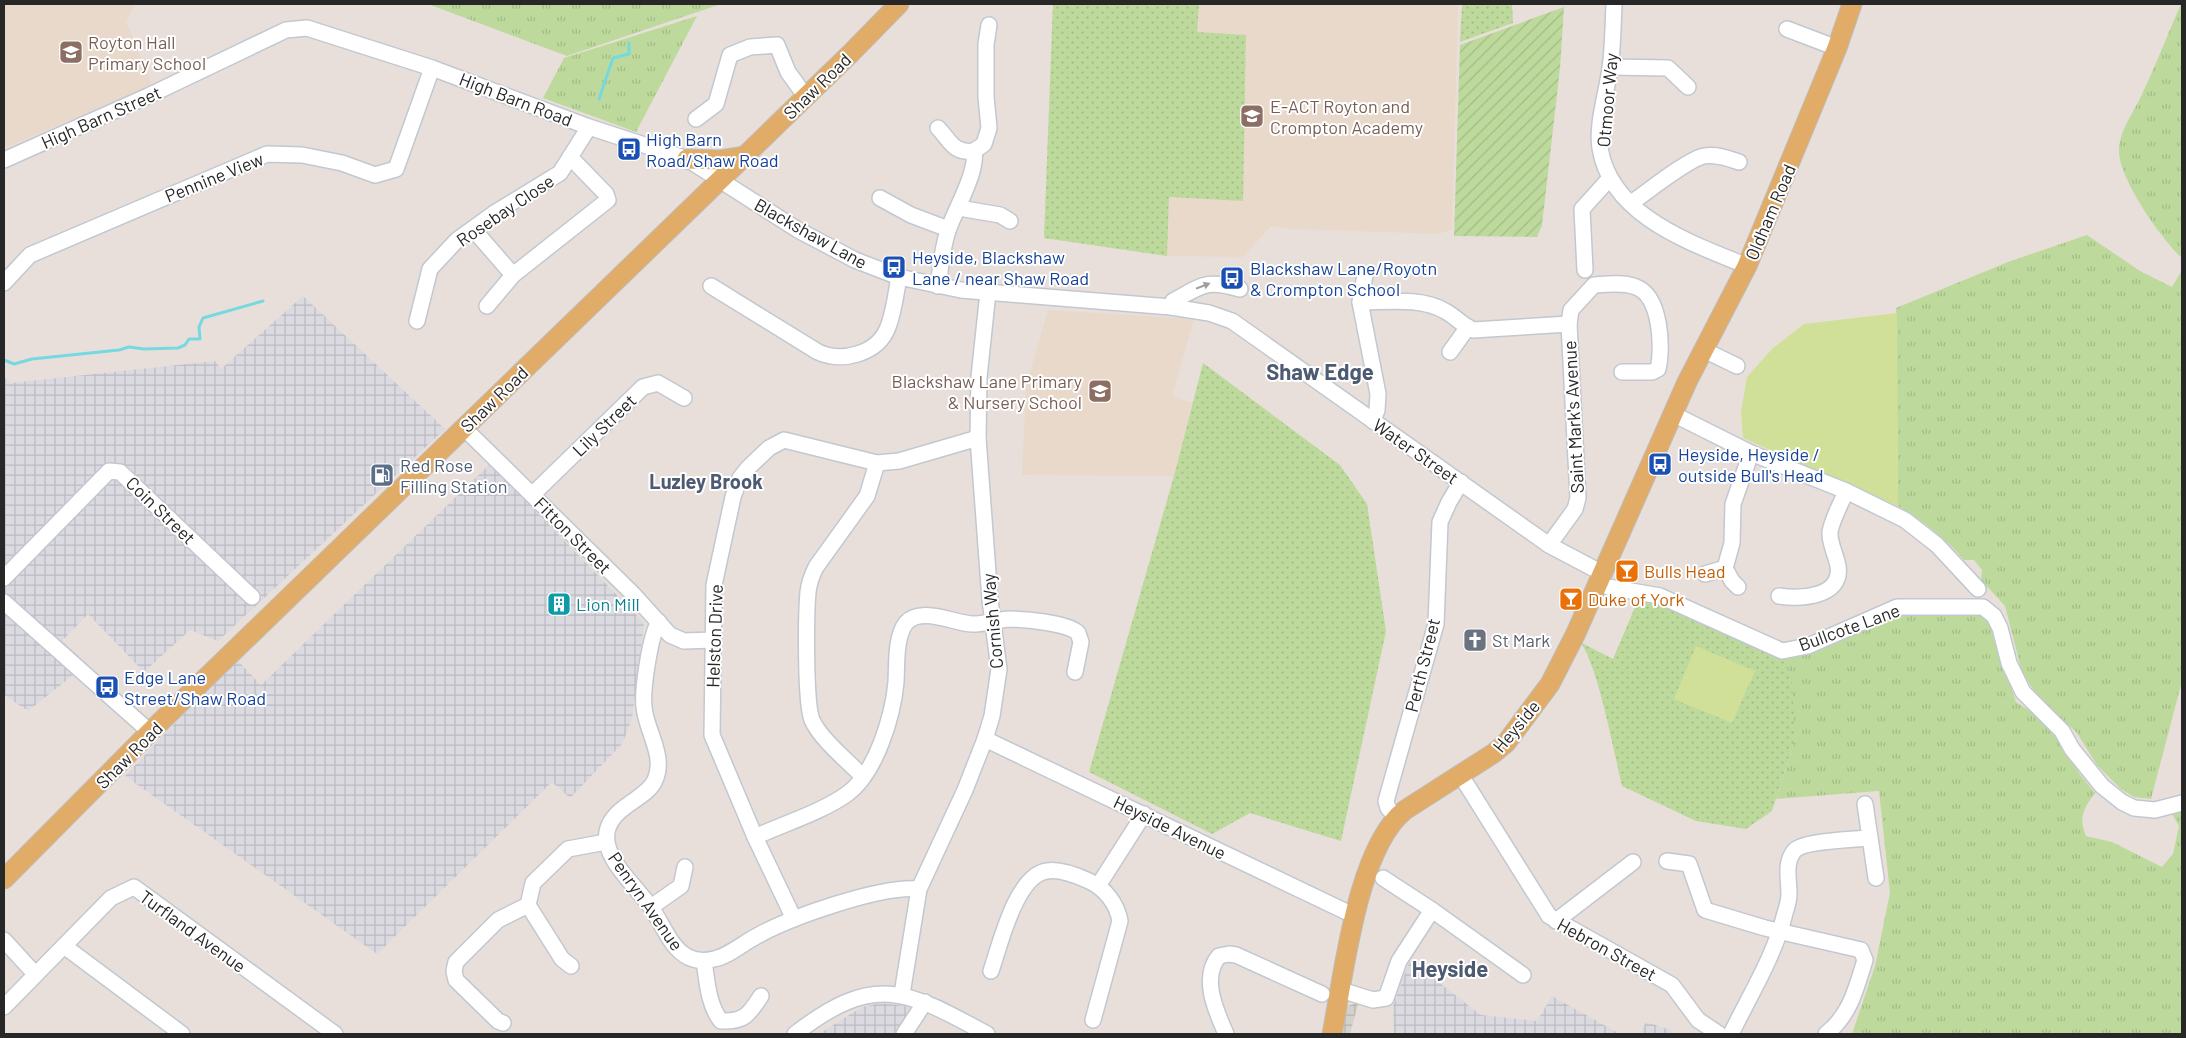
<svg xmlns="http://www.w3.org/2000/svg" width="2186" height="1038" viewBox="0 0 2186 1038" font-family="Barlow,sans-serif">
  <defs>
    <pattern id="industrial-grid" width="8" height="8" patternUnits="userSpaceOnUse" patternTransform="scale(1.25)"><rect width="8" height="8" fill="#dbdae1"/><path d="M0 4h8M4 0v8" fill="none" stroke="#bcbbc1"/></pattern>
    <pattern id="grass-tufts" width="24" height="20" patternUnits="userSpaceOnUse" patternTransform="scale(1.25)"><rect width="24" height="20" fill="#bdda9c"/><path d="M3 7l-1-3M5 7V3M7 7l1-3M15 17l-1-3M17 17v-4M19 17l1-3" fill="none" stroke="#a2bb86"/></pattern>
    <pattern id="park-dots" width="8" height="8" patternUnits="userSpaceOnUse" patternTransform="scale(1.25)"><rect width="8" height="8" fill="#bdda9c"/><path d="M2 2h.1M6 6h.1" fill="none" stroke="#a2bb86" stroke-width="1.8" stroke-linecap="round"/></pattern>
    <pattern id="garden-furrows" width="10" height="10" patternUnits="userSpaceOnUse" patternTransform="scale(1.25)"><rect width="10" height="10" fill="#bdda9c"/><path d="M-1 1l2-2M0 10L10 0M9 11l2-2" fill="none" stroke="#a2bb86"/></pattern>
    <pattern id="plaza-grid" width="8" height="8" patternUnits="userSpaceOnUse" patternTransform="scale(1.25)"><rect width="8" height="8" fill="#d5d0cc"/><path d="M0 4h8M4 0v8" fill="none" stroke="#b7b3af"/></pattern>
  </defs>
  <rect width="100%" height="100%" fill="#e8dfda"/>
  <g fill="url(#industrial-grid)">
    <polygon points="303,296 445,429 218,641 190,630 144,672 88,614 62,641 87,664 28,711 4,695 4,377 11,383 215,361 221,369"/>
    <polygon points="490,464 644,623 632,719 622,744 570,798 552,782 377,954 125,776 236,659 261,685"/>
    <polygon points="1410,960 1481,1015 1537,1021 1552,996 1620,1034 1394,1034 1393,1006"/>
    <polygon points="882,1003 912,1007 897,1034 819,1034 862,1007"/>
    <polygon points="1646,1022 1671,1030 1672,1034 1640,1034"/>
  </g>
  <g fill="#e9d9cb">
    <polygon points="4,4 135,4 126,21 151,83 146,88 4,148"/>
    <polygon points="1053,4 1456,4 1458,6 1452,229 1439,234 1292,229 1271,226 1243,257 1167,256 1044,238"/>
    <polygon points="1048,310 1194,319 1172,396 1192,403 1174,476 1022,475 1026,386"/>
  </g>
  <g fill="url(#grass-tufts)">
    <polygon points="428,4 721,4 567,56"/>
    <path d="M2181,4H2182V258C2162,240 2119,179 2119,151C2119,130 2135,111 2143,92C2157,63 2168,33 2181,4Z"/>
    <polygon points="697,16 636,132 543,98 564,58"/>
    <path d="M2087,235L2140,271L2172,287L2182,270V681L2151,799L2134,797L2121,789L2097,765L2077,733L2036,694L2022,672L2005,606L1981,580L1982,570L1974,560H1964C1945,537 1923,522 1898,506L1896,308L2008,262Z"/>
    <path d="M1899,614L1981,615L1989,620L2016,702L2048,723L2079,773L2095,793C2084,808 2078,817 2086,836L2112,842L2162,867L2173,854L2179,826L2172,814L2182,807V1034H1852L1875,966L1890,893L1879,791L1776,799L1795,740L1783,655L1817,649Z"/>
  </g>
  <g fill="url(#park-dots)">
    <polygon points="1053,4 1199,4 1197,32 1246,35 1243,201 1169,197 1167,256 1044,238"/>
    <polygon points="1462,4 1512,4 1513,23 1460,42"/>
    <polygon points="1203,363 1340,465 1367,504 1386,631 1341,841 1250,813 1212,834 1089,772 1174,476"/>
    <path d="M1638,600L1664,606L1783,655L1792,680L1795,740L1772,811L1746,829L1696,821L1622,786C1614,753 1598,665 1580,642L1613,659Z"/>
  </g>
  <polygon fill="url(#garden-furrows)" points="1564,7 1560,68 1542,225 1537,237 1454,236 1460,45"/>
  <g fill="#d0e099">
    <polygon points="1897,313 1898,506 1743,438 1741,412 1747,377 1772,349 1804,324"/>
    <polygon points="1696,646 1755,671 1732,723 1674,699"/>
  </g>
  <polygon fill="url(#plaza-grid)" points="1353,1004 1358,1004 1350,1034 1337,1034 1345,1007"/>
  <g fill="none" stroke-linecap="round" stroke-linejoin="round">
    <g stroke="#77d9e0" stroke-width="3">
      <polyline points="599,99 613,58 629,54 629,43"/>
      <polyline points="4,360 14,364 32,359 119,350 129,347 144,349 178,348 185,345 189,339 200,339 199,327 203,318 263,301"/>
    </g>
    <g stroke="#c2c8d0" stroke-width="18">
      <g id="minor">
        <path d="M1614,4C1613,25 1613,47 1610,68C1607,92 1596,125 1600,148C1611,217 1692,243 1747,266"/>
        <polyline points="1787,29 1837,48"/>
        <polyline points="1611,67 1668,68 1688,87"/>
        <polyline points="696,119 716,104 730,55 750,47 777,45 788,72 806,97"/>
        <path d="M938,128C950,140 953,154 974,151"/>
        <polyline points="974,151 984,144 989,128 986,97 986,44 989,25"/>
        <polyline points="4,160 148,96 286,30 307,28 432,68 589,127 687,159 798,230 855,260 899,277 961,290 1171,307 1209,313 1232,321 1549,545 1604,574"/>
        <polyline points="880,198 911,215 948,229"/>
        <path d="M1631,203C1646,193 1688,159 1704,156C1716,154 1728,158 1739,162"/>
        <polyline points="959,208 1000,215 1010,221"/>
        <polyline points="473,229 513,275 608,200 606,194 570,157"/>
        <polyline points="1585,270 1582,209 1610,178"/>
        <path d="M1365,275L1360,302C1387,302 1421,297 1445,311C1456,317 1462,325 1473,330L1569,324"/>
        <polyline points="4,283 30,255 267,154 302,155 342,163 375,175 396,169 432,68"/>
        <path d="M711,286L818,352C842,363 878,354 888,327C894,312 896,293 899,277"/>
        <path d="M938,286C941,267 942,246 949,228C956,208 978,171 974,151"/>
        <polyline points="1360,302 1378,394 1377,410 1373,421"/>
        <polyline points="487,306 513,275"/>
        <path d="M1171,307L1173,301C1203,285 1206,279 1240,289"/>
        <polyline points="417,321 430,269 457,240 493,214 560,173 589,127"/>
        <polyline points="1704,350 1737,366"/>
        <polyline points="1450,352 1468,327"/>
        <polyline points="1673,414 1751,453 1846,491 1905,520 1937,545 1978,589"/>
        <polyline points="464,428 633,594 670,635 684,641 713,640"/>
        <polyline points="533,494 643,387 658,383 684,398"/>
        <path d="M1549,545L1575,509L1578,498L1569,324L1571,310L1594,285C1607,284 1624,282 1636,287C1661,296 1663,348 1658,369L1652,372H1622"/>
        <polyline points="1725,568 1732,581 1738,587"/>
        <polyline points="1705,574 1725,568 1732,543 1733,504 1751,453"/>
        <polyline points="4,578 109,471 120,472 252,597"/>
        <polyline points="1599,583 1608,587 1660,596 1782,651 1808,646 1897,607 1983,607 1994,616 2000,628 2009,663 2023,692 2062,731 2072,749 2102,786 2122,802 2134,808 2155,810 2182,803"/>
        <path d="M1779,596C1799,599 1843,598 1838,566C1836,555 1829,542 1830,532C1832,519 1841,504 1846,491"/>
        <polyline points="4,602 150,732"/>
        <path d="M659,622C650,635 642,691 644,707C646,731 666,756 655,780C650,792 635,799 625,807C580,840 629,877 650,906C662,922 670,948 688,957C696,961 706,961 714,959C729,956 743,943 757,936C791,917 882,885 919,889"/>
        <polyline points="985,739 1355,916"/>
        <polyline points="1460,774 1549,916 1672,985 1698,1020 1719,1034"/>
        <path d="M863,777C848,761 821,740 812,720C805,702 806,614 808,592C809,583 812,575 816,567L867,496L877,463"/>
        <polyline points="1865,804 1876,878"/>
        <polyline points="1396,817 1388,808 1386,801 1436,624 1440,522 1449,502 1461,482"/>
        <path d="M755,837C785,823 820,813 847,794C876,773 893,716 896,682C897,665 895,637 906,623C921,606 953,623 972,624C985,624 997,620 1009,619C1024,619 1068,623 1078,633L1081,642L1075,672"/>
        <path d="M1667,861L1689,864L1705,910L1765,928L1861,950L1865,960C1856,989 1850,1015 1826,1034"/>
        <polyline points="1383,878 1432,910 1523,975"/>
        <polyline points="1098,886 1144,814"/>
        <polyline points="528,905 562,959 571,966"/>
        <polyline points="651,907 681,886 685,867"/>
        <polyline points="794,919 755,837 712,735 714,585 733,497 740,478 748,468 769,448 784,440 877,463 899,461 978,438"/>
        <polyline points="1556,921 1633,862"/>
        <polyline points="4,940 35,974"/>
        <polyline points="64,946 182,1034"/>
        <path d="M704,961C707,980 708,1005 721,1021C745,1022 749,1014 761,996"/>
        <path d="M991,971C1000,945 1016,875 1047,871C1059,869 1078,876 1089,881C1105,888 1117,904 1120,921L1093,1020"/>
        <polyline points="1341,990 1373,1000 1386,998 1399,961 1432,910"/>
        <polyline points="902,994 919,889 965,790 985,739 992,716 999,669 990,600 978,438 979,377 988,292"/>
        <polyline points="4,1007 111,898 134,887 335,1034"/>
        <polyline points="503,1023 498,1021 456,980 454,971 456,962 498,920 528,905 533,883 568,849 606,842"/>
        <path d="M795,1034C875,972 906,990 987,1034"/>
        <polyline points="904,1034 925,1002"/>
        <path d="M1226,1034C1217,1013 1200,978 1219,956L1229,954L1236,955L1322,994"/>
        <path d="M1731,1034C1750,995 1775,955 1785,913C1787,907 1789,900 1789,894C1789,879 1784,862 1795,850C1804,841 1855,839 1869,838"/>
      </g>
    </g>
    <g stroke="#bebebe" stroke-width="21">
      <g id="major">
        <polyline points="687,159 720,160 746,156"/>
        <polyline points="4,879 150,732 851,53 899,4"/>
        <path d="M1332,1034C1344,974 1357,848 1405,810L1494,753L1506,743L1550,684L1576,633L1687,382L1747,266L1837,48L1852,4"/>
      </g>
    </g>
    <use href="#minor" stroke="#fff" stroke-width="15"/>
    <use href="#major" stroke="#e0ac67" stroke-width="19"/>
  </g>
  <defs><path id="oneway-solid" d="M-6-.8H1V-3.2L6.5 0L1 3.2V.8H-6Z" transform="scale(1.25)"/></defs>
  <use fill="#9e9e9e" href="#oneway-solid" transform="translate(1203 286) rotate(-21)"/>
  <defs>
    <g id="school-square" transform="scale(1.25)"><rect x="-9" y="-9" width="18" height="18" rx="4" fill="#8d6e63" stroke="#fff"/><path d="M0-5L7-2L0 1L-7-2ZM-4 1L0 2.5L4 1V4Q0 6-4 4Z" fill="#fff"/></g>
    <g id="bus-square" transform="scale(1.25)"><rect x="-9" y="-9" width="18" height="18" rx="4" fill="#1a4fb4" stroke="#fff"/><path d="M-5-6H5V4H4V6H2V4H-2V6H-4V4H-5ZM-3.5-4V0h7V-4ZM-3.5 1.2v1.5H-2V1.2ZM2 1.2v1.5H3.5V1.2Z" fill="#fff"/></g>
    <g id="fuel-square" transform="scale(1.25)"><rect x="-9" y="-9" width="18" height="18" rx="4" fill="#5c6f8a" stroke="#fff"/><path d="M-5.5-6h7V0h2V4h1.3V-2.5L3-4.5l.8-.8L6-3V5H2.5V1h-1V6h-7ZM-4.2-4.7v3.2H.2V-4.7Z" fill="#fff"/></g>
    <g id="bar-square" transform="scale(1.25)"><rect x="-9" y="-9" width="18" height="18" rx="4" fill="#e8710a" stroke="#fff"/><path d="M-6-5H6L.8 .8V4.5H3.5V6h-7V4.5H-.8V.8Z" fill="#fff"/></g>
    <g id="building-square" transform="scale(1.25)"><rect x="-9" y="-9" width="18" height="18" rx="4" fill="#0f9aa8" stroke="#fff"/><path d="M-4-6H4V6H1V3H-1V6H-4ZM-2.5-4.3h1.7v1.8h-1.7ZM.8-4.3h1.7v1.8H.8ZM-2.5-1h1.7V.8h-1.7ZM.8-1h1.7V.8H.8Z" fill="#fff"/></g>
    <g id="church-square" transform="scale(1.25)"><rect x="-9" y="-9" width="18" height="18" rx="4" fill="#6b7280" stroke="#fff"/><path d="M-1.2-6h2.4v3.5h3.3v2.4h-3.3V6h-2.4V-.1h-3.3v-2.4h3.3Z" fill="#fff"/></g>
  </defs>
  <g fill-rule="evenodd">
    <use href="#school-square" x="71" y="52"/>
    <use href="#school-square" x="1252" y="116"/>
    <use href="#bus-square" x="629" y="149"/>
    <use href="#bus-square" x="894" y="267"/>
    <use href="#bus-square" x="1232" y="278"/>
    <use href="#school-square" x="1100" y="391"/>
    <use href="#bus-square" x="1660" y="464"/>
    <use href="#fuel-square" x="382" y="475"/>
    <use href="#bar-square" x="1627" y="571"/>
    <use href="#bar-square" x="1571" y="599"/>
    <use href="#building-square" x="559" y="604"/>
    <use href="#church-square" x="1475" y="640"/>
    <use href="#bus-square" x="107" y="687"/>
  </g>
  <g text-anchor="middle" dominant-baseline="central" stroke-width="4" stroke-linejoin="round" paint-order="stroke">
    <g font-size="18" fill="#785e54" stroke="#fff" text-anchor="start">
      <text x="88" y="42">Royton Hall<tspan x="88" dy="21">Primary School</tspan></text>
      <text x="1270" y="106">E-ACT Royton and<tspan x="1270" dy="21">Crompton Academy</tspan></text>
      <text x="1082" y="381" text-anchor="end">Blackshaw Lane Primary<tspan x="1082" dy="21">&amp; Nursery School</tspan></text>
    </g>
    <g font-size="18" fill="#272727" stroke="#fff">
      <text transform="translate(817 86) rotate(-44)">Shaw Road</text>
      <text transform="translate(516 99) rotate(21)">High Barn Road</text>
      <text transform="translate(1607 100) rotate(-85)">Otmoor Way</text>
      <text transform="translate(101 117) rotate(-24)">High Barn Street</text>
      <text transform="translate(214 177) rotate(-22)">Pennine View</text>
      <text transform="translate(505 210) rotate(-34)">Rosebay Close</text>
      <text transform="translate(1770 212) rotate(-67)">Oldham Road</text>
      <text transform="translate(811 233) rotate(29)">Blackshaw Lane</text>
      <text transform="translate(494 399) rotate(-44)">Shaw Road</text>
      <text transform="translate(1573 417) rotate(-93)">Saint Mark's Avenue</text>
      <text transform="translate(604 425) rotate(-44)">Lily Street</text>
      <text transform="translate(1416 451) rotate(35)">Water Street</text>
      <text transform="translate(161 510) rotate(44)">Coin Street</text>
      <text transform="translate(573 535) rotate(45)">Fitton Street</text>
      <text transform="translate(992 621) rotate(-95)">Cornish Way</text>
      <text transform="translate(1849 627) rotate(-20)">Bullcote Lane</text>
      <text transform="translate(714 636) rotate(-88)">Helston Drive</text>
      <text transform="translate(1422 665) rotate(-76)">Perth Street</text>
      <text transform="translate(1516 726) rotate(-50)">Heyside</text>
      <text transform="translate(129 755) rotate(-45)">Shaw Road</text>
      <text transform="translate(1170 827) rotate(26)">Heyside Avenue</text>
      <text transform="translate(646 901) rotate(55)">Penryn Avenue</text>
      <text transform="translate(193 931) rotate(36)">Turfland Avenue</text>
      <text transform="translate(1607 949) rotate(29)">Hebron Street</text>
    </g>
    <g font-size="18" fill="#164399" stroke="#fff" text-anchor="start">
      <text x="646" y="139">High Barn<tspan x="646" dy="21">Road/Shaw Road</tspan></text>
      <text x="912" y="257">Heyside, Blackshaw<tspan x="912" dy="21">Lane / near Shaw Road</tspan></text>
      <text x="1250" y="268">Blackshaw Lane/Royotn<tspan x="1250" dy="21">&amp; Crompton School</tspan></text>
      <text x="1678" y="454">Heyside, Heyside /<tspan x="1678" dy="21">outside Bull's Head</tspan></text>
      <text x="124" y="677">Edge Lane<tspan x="124" dy="21">Street/Shaw Road</tspan></text>
    </g>
    <g font-size="18" fill="#4e5e75" stroke="#fff" text-anchor="start">
      <text x="400" y="465">Red Rose<tspan x="400" dy="21">Filling Station</tspan></text>
    </g>
    <g font-size="18" fill="#c56008" stroke="#fff" text-anchor="start">
      <text x="1644" y="571">Bulls Head</text>
      <text x="1588" y="599">Duke of York</text>
    </g>
    <g font-size="18" fill="#0d838f" stroke="#fff" text-anchor="start">
      <text x="576" y="604">Lion Mill</text>
    </g>
    <g font-size="18" fill="#5b616d" stroke="#fff" text-anchor="start">
      <text x="1492" y="640">St Mark</text>
    </g>
    <g font-size="20" font-weight="bold" fill="#4d5b72" stroke="#fff">
      <text x="706" y="481">Luzley Brook</text>
    </g>
    <g font-size="22" font-weight="bold" fill="#4d5b72" stroke="#fff">
      <text x="1320" y="371">Shaw Edge</text>
      <text x="1450" y="968">Heyside</text>
    </g>
  </g>
  <rect width="2186" height="1038" fill="none" stroke="#272727" stroke-width="10"/>
</svg>
